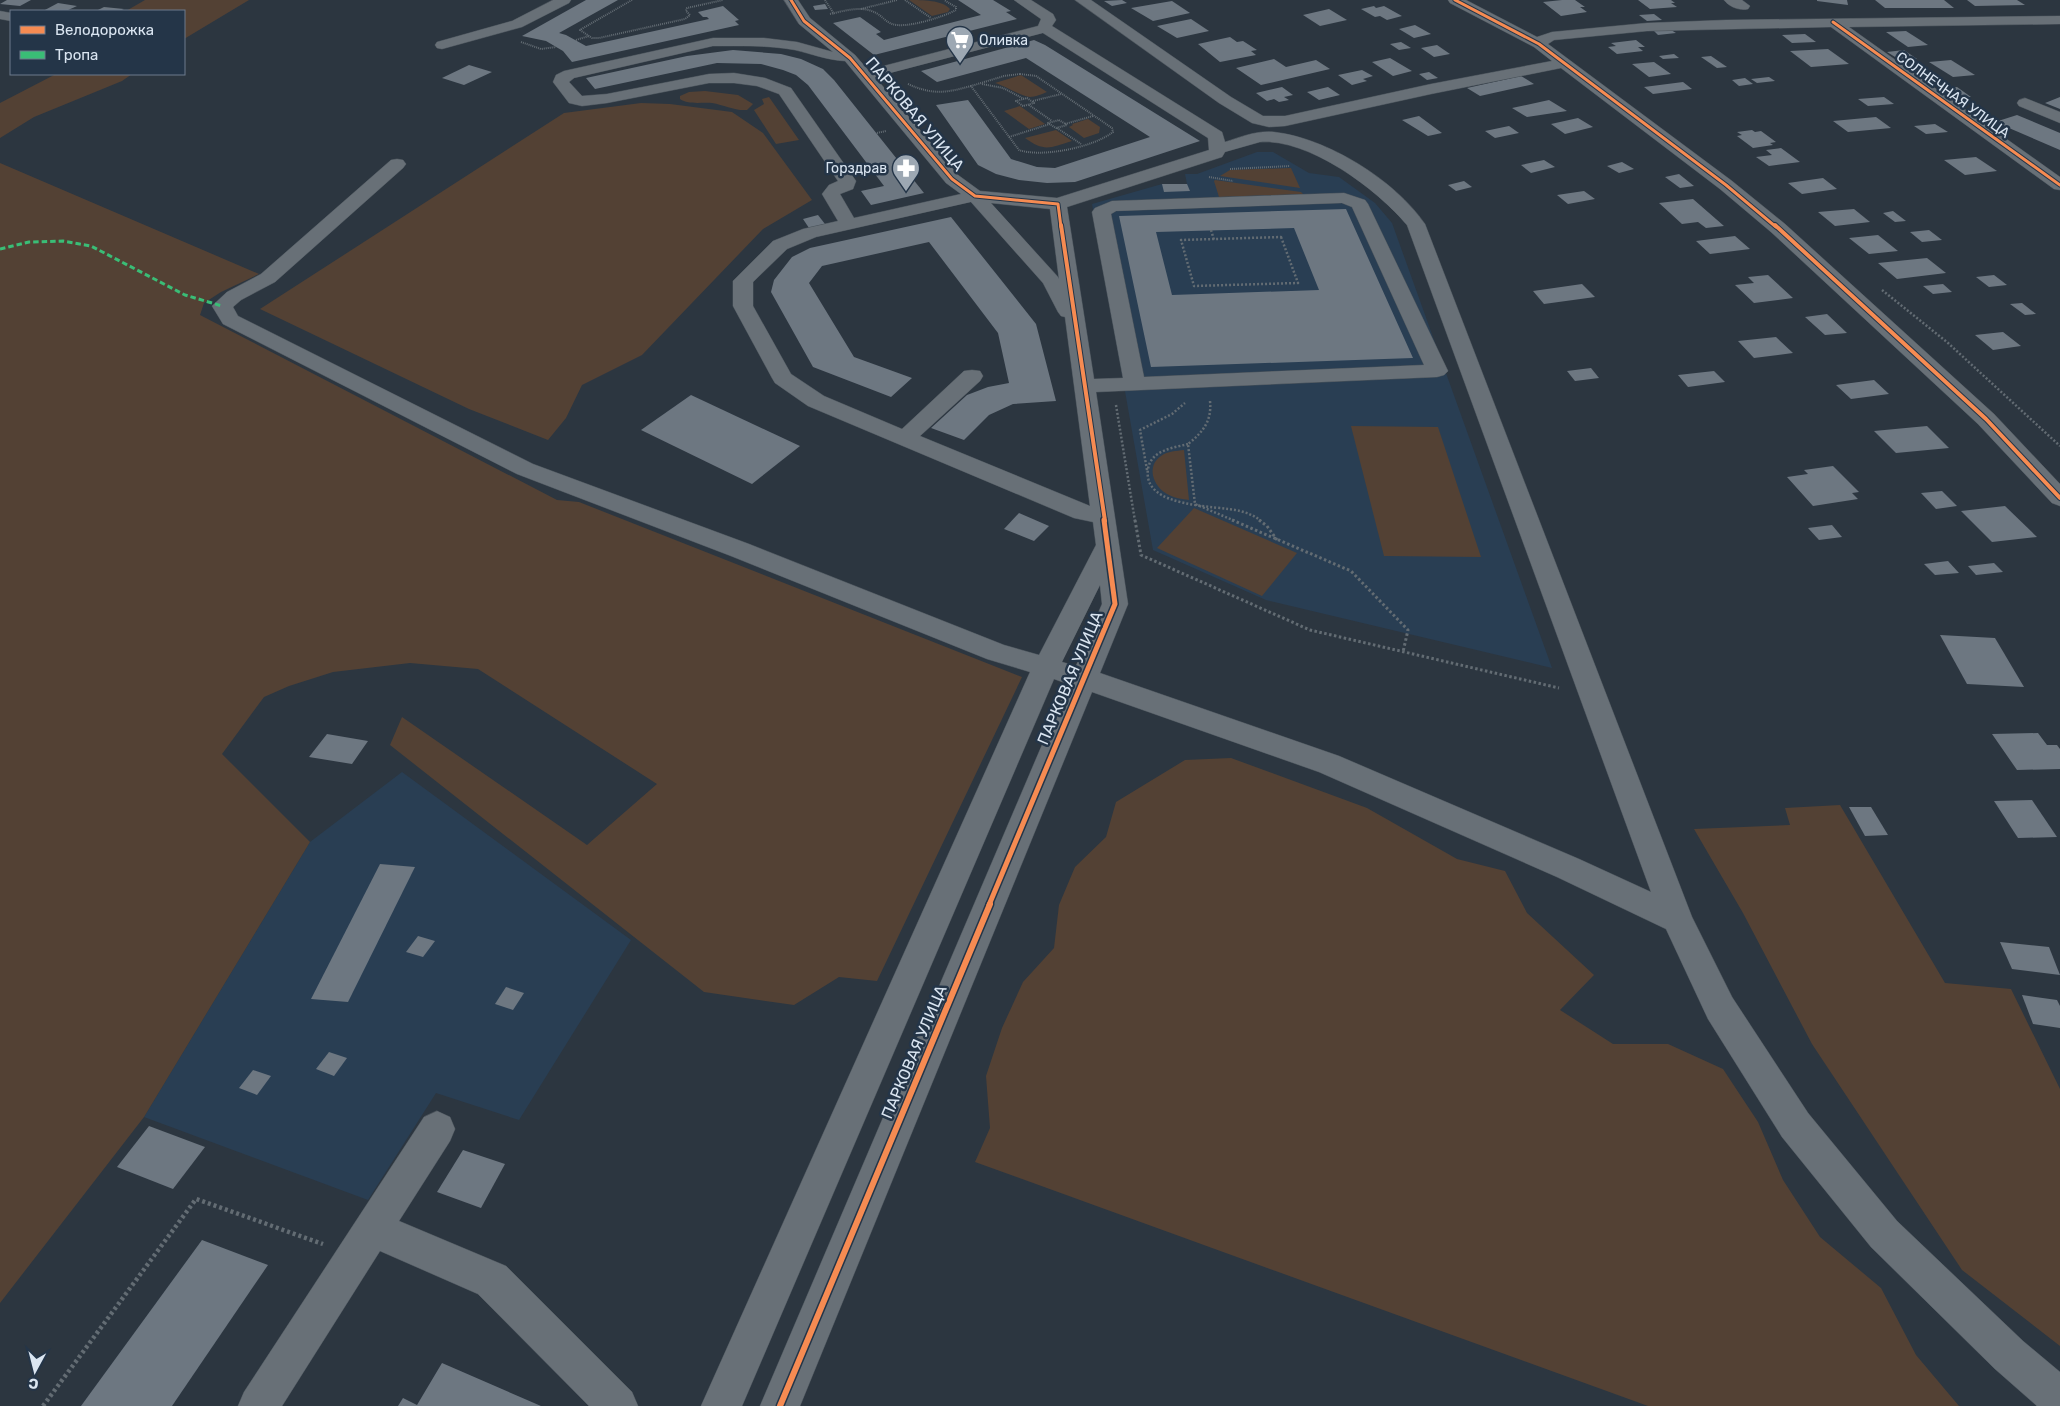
<svg xmlns="http://www.w3.org/2000/svg" width="2060" height="1406" viewBox="0 0 2060 1406" font-family="Rubik,sans-serif">
  <rect width="100%" height="100%" fill="#2c3640"/>
  <g fill="#293e53">
    <polygon points="1257,152 1273,152 1309,173 1339,177 1375,203 1392,223 1552,668 1266,600 1153,550 1092,204 1162,184 1187,184 1185,174 1197,174"/>
    <polygon points="402,772 631,940 519,1120 436,1093 368,1200 144,1117 310,842"/>
  </g>
  <g fill="#534134">
    <polygon points="145,0 249,0 184,39 184,11 126,11"/>
    <path d="M909,0C923,0 942,0 950,9L948,12L932,16Z"/>
    <polygon points="56,74 132,74 122,81 34,117 0,138 0,103"/>
    <path d="M1021,75L1047,92C1042,94 1035,97 1030,97C1022,97 1006,86 995,83Z"/>
    <path d="M705,91L738,95L753,104L747,110C735,111 724,105 712,103C701,102 689,105 680,99V96L689,92Z"/>
    <polygon points="769,97 799,140 776,144 754,110 764,104 762,99"/>
    <polygon points="641,103 670,104 732,112 763,133 812,200 763,229 642,355 582,385 566,418 548,440 469,409 260,309 564,113"/>
    <polygon points="1020,106 1045,124 1029,129 1004,111"/>
    <polygon points="1088,119 1100,127 1099,133 1084,138 1069,127 1073,125 1072,124"/>
    <path d="M1056,130L1072,141C1050,148 1044,152 1025,138Z"/>
    <polygon points="0,163 259,274 221,292 204,303 200,315 557,500 579,502 1022,677 877,981 839,977 794,1005 704,992 390,745 402,717 587,845 657,784 478,669 410,663 333,672 289,686 264,697 222,754 310,842 144,1117 0,1303"/>
    <polygon points="1291,168 1300,188 1220,176 1230,170"/>
    <polygon points="1215,180 1301,192 1303,194 1219,197 1214,181"/>
    <polygon points="1351,426 1438,427 1481,557 1384,556"/>
    <path d="M1184,450L1189,500C1182,499 1174,498 1167,494C1153,486 1146,466 1161,456C1168,451 1176,451 1184,450Z"/>
    <polygon points="1194,508 1297,553 1262,596 1157,548"/>
    <polygon points="1231,758 1367,808 1457,859 1505,871 1527,913 1594,975 1560,1010 1613,1044 1668,1044 1723,1069 1758,1122 1783,1180 1820,1237 1881,1288 1916,1355 1959,1406 1648,1406 975,1162 990,1128 986,1076 1002,1028 1023,982 1054,948 1059,905 1075,867 1106,837 1116,802 1185,760"/>
    <polygon points="1840,805 1945,983 2011,989 2060,1089 2060,1346 1962,1270 1812,1044 1743,913 1694,829 1790,825 1785,808"/>
  </g>
  <g fill="#6d7781" fill-rule="evenodd">
    <polygon points="7,0 31,0 20,6 0,4"/>
    <polygon points="586,0 618,0 559,33 566,35 586,46 709,19 707,17 703,17 698,12 723,6 739,20 735,21 739,25 572,62 563,51 546,41 522,36"/>
    <polygon points="958,0 993,0 1011,11 1006,12 1017,19 874,55 833,23 860,17 881,32 876,34 884,40 981,15"/>
    <polygon points="1122,0 1127,3 1112,6 1104,1"/>
    <polygon points="1562,0 1575,0 1585,7 1580,7 1587,12 1561,16 1543,2"/>
    <polygon points="1638,0 1671,0 1675,3 1671,3 1677,7 1650,9"/>
    <polygon points="1817,0 1847,0 1848,5 1817,1"/>
    <polygon points="1875,0 1944,0 1954,8 1885,8"/>
    <polygon points="1967,0 2017,0 2025,5 1975,6"/>
    <polygon points="1172,1 1190,13 1153,21 1131,8"/>
    <polygon points="58,3 77,6 66,11 43,11"/>
    <polygon points="825,4 828,9 815,10 813,6"/>
    <polygon points="1374,6 1376,8 1384,6 1402,16 1387,20 1380,16 1375,17 1361,9"/>
    <polygon points="104,7 124,9 119,11 96,11"/>
    <polygon points="1329,9 1347,20 1320,26 1303,15"/>
    <polygon points="1654,14 1662,20 1647,21 1639,15"/>
    <polygon points="1191,19 1209,31 1177,38 1157,26"/>
    <polygon points="1415,25 1431,34 1414,38 1399,29"/>
    <polygon points="1671,30 1676,33 1658,35 1654,31"/>
    <polygon points="1906,31 1928,45 1908,47 1886,32"/>
    <polygon points="1805,34 1816,42 1792,43 1782,35"/>
    <polygon points="1230,37 1237,42 1243,41 1257,50 1251,51 1256,55 1220,62 1198,44"/>
    <polygon points="1034,40 1045,45 1200,141 1075,182 1047,183 1019,180 996,174 978,165 936,105 968,100 1011,159 1037,167 1055,168 1150,137 1026,58 937,82 921,71"/>
    <polygon points="1636,40 1645,47 1638,47 1643,51 1617,54 1608,47 1616,46 1611,43"/>
    <polygon points="1401,42 1411,48 1399,50 1390,44"/>
    <polygon points="1437,45 1450,54 1434,57 1421,48"/>
    <polygon points="1828,49 1849,64 1811,67 1790,51"/>
    <polygon points="733,50 781,54 801,59 823,69 834,80 924,193 871,205 861,191 884,186 808,85 796,75 783,70 761,64 717,63 595,89 586,78 687,56"/>
    <polygon points="1904,50 1917,59 1900,60 1887,52"/>
    <polygon points="1674,54 1679,58 1663,59 1659,56"/>
    <polygon points="1711,56 1727,67 1717,68 1701,57"/>
    <polygon points="1390,58 1412,71 1393,76 1372,62"/>
    <polygon points="1274,59 1286,67 1316,60 1330,69 1261,85 1236,68"/>
    <polygon points="1951,60 1975,75 1953,77 1929,62"/>
    <polygon points="1654,62 1671,74 1649,77 1632,64"/>
    <polygon points="469,65 492,72 464,85 442,78"/>
    <polygon points="1362,70 1373,76 1363,79 1367,81 1352,85 1338,75"/>
    <polygon points="1429,72 1438,78 1427,80 1419,74"/>
    <polygon points="1521,76 1534,84 1480,96 1467,88"/>
    <polygon points="1769,77 1775,81 1757,83 1751,79"/>
    <polygon points="1745,78 1753,84 1739,86 1732,80"/>
    <polygon points="1683,82 1692,89 1653,94 1644,87"/>
    <polygon points="1282,87 1293,95 1284,97 1289,100 1279,102 1274,99 1267,101 1256,93"/>
    <polygon points="1328,87 1340,95 1319,100 1307,92"/>
    <polygon points="1957,87 1971,97 1953,98 1939,89"/>
    <polygon points="1884,97 1894,104 1868,106 1858,99"/>
    <polygon points="2060,97 2060,109 2045,103"/>
    <polygon points="1549,100 1567,111 1527,117 1512,108"/>
    <polygon points="2017,115 2060,133 2060,150 1995,122"/>
    <polygon points="1419,116 1442,133 1428,136 1402,120"/>
    <polygon points="1876,117 1891,128 1848,132 1833,121"/>
    <polygon points="1578,118 1593,127 1565,134 1551,124"/>
    <polygon points="1935,124 1948,132 1926,134 1914,126"/>
    <polygon points="1509,126 1519,133 1495,138 1485,131"/>
    <polygon points="1752,130 1755,132 1761,131 1776,142 1770,143 1773,145 1753,148 1737,136 1742,135 1737,132"/>
    <polygon points="1781,148 1800,162 1769,166 1756,157 1772,155 1766,150"/>
    <polygon points="1976,157 1997,171 1965,175 1944,160"/>
    <polygon points="1544,160 1555,167 1531,173 1521,165"/>
    <polygon points="1622,162 1634,169 1619,173 1607,166"/>
    <polygon points="1679,174 1694,186 1680,188 1665,177"/>
    <polygon points="1823,178 1837,189 1802,194 1788,183"/>
    <polygon points="1464,181 1472,187 1456,191 1448,185"/>
    <polygon points="1162,184 1187,184 1190,191 1164,192"/>
    <polygon points="1584,191 1595,199 1568,204 1557,195"/>
    <polygon points="1693,199 1724,226 1706,228 1698,222 1682,224 1659,203"/>
    <path d="M1346,209L1413,358L1151,367L1119,216ZM1294,228L1319,290L1172,295L1156,232Z"/>
    <polygon points="1854,209 1870,222 1835,226 1818,212"/>
    <polygon points="1893,211 1906,221 1895,222 1883,213"/>
    <polygon points="818,215 825,224 809,228 803,219"/>
    <polygon points="951,217 1036,324 1056,401 1013,404 989,415 964,440 931,428 967,395 988,387 1009,383 998,333 929,242 822,266 809,283 854,357 912,378 891,397 813,367 771,292 774,280 792,257 810,248"/>
    <polygon points="1929,230 1942,240 1922,242 1910,232"/>
    <polygon points="1878,235 1898,251 1869,254 1849,238"/>
    <polygon points="1735,236 1750,249 1710,254 1696,241"/>
    <polygon points="1927,258 1946,273 1897,279 1878,263"/>
    <polygon points="1768,275 1793,298 1754,303 1735,285 1754,283 1748,277"/>
    <polygon points="1994,275 2007,285 1989,287 1976,277"/>
    <polygon points="1582,284 1595,297 1544,304 1533,291"/>
    <polygon points="1943,284 1952,292 1933,294 1923,286"/>
    <polygon points="2022,303 2036,314 2025,315 2010,304"/>
    <polygon points="1827,314 1847,333 1825,335 1805,317"/>
    <polygon points="2003,332 2021,346 1993,350 1975,335"/>
    <polygon points="1776,337 1793,353 1754,358 1738,341"/>
    <polygon points="1591,368 1599,378 1575,381 1567,371"/>
    <polygon points="1714,371 1725,382 1688,387 1678,375"/>
    <polygon points="1874,380 1889,394 1851,399 1836,385"/>
    <polygon points="691,395 800,446 752,484 641,430"/>
    <polygon points="1927,426 1949,448 1896,453 1874,431"/>
    <polygon points="1833,466 1859,492 1852,493 1858,499 1813,506 1787,477 1808,474 1804,470"/>
    <polygon points="1942,491 1957,506 1936,509 1921,493"/>
    <polygon points="2005,506 2037,537 1992,542 1961,511"/>
    <polygon points="1019,513 1049,526 1034,541 1004,529"/>
    <polygon points="1832,525 1842,537 1819,540 1808,528"/>
    <polygon points="1948,561 1959,573 1935,575 1924,564"/>
    <polygon points="1994,563 2003,572 1976,575 1968,566"/>
    <polygon points="1940,635 1995,638 2024,687 1967,684"/>
    <polygon points="2038,733 2047,745 2057,745 2060,749 2060,769 2017,770 1992,734"/>
    <polygon points="327,734 368,741 352,764 309,757"/>
    <polygon points="2032,800 2057,837 2018,838 1994,801"/>
    <polygon points="1849,807 1871,807 1888,835 1865,836"/>
    <polygon points="380,864 415,867 348,1002 311,999"/>
    <polygon points="418,936 435,941 423,957 406,952"/>
    <polygon points="2000,942 2049,947 2060,975 2012,969"/>
    <polygon points="506,987 524,993 513,1010 495,1004"/>
    <polygon points="2022,995 2057,1000 2060,1006 2060,1028 2033,1024"/>
    <polygon points="329,1052 347,1058 334,1076 316,1069"/>
    <polygon points="253,1070 271,1076 257,1095 239,1088"/>
    <polygon points="149,1126 205,1147 173,1189 117,1167"/>
    <polygon points="463,1150 505,1164 481,1208 437,1192"/>
    <polygon points="202,1240 268,1265 172,1406 81,1406"/>
    <polygon points="442,1363 541,1406 398,1406 403,1398 417,1405"/>
  </g>
  <g fill="none" stroke-linecap="round" stroke-linejoin="round">
    <g stroke="#49525a" stroke-width="1">
      <g id="minor">
        <polygon points="553,0 571,0 569,3 522,27 442,49 437,48 435,45 437,42 512,21"/>
        <path d="M784,0H798L810,18L855,55L868,70L1038,26L1041,19L1014,0H1031L1053,14L1056,20L1052,26L1222,132L1225,142C1240,137 1258,130 1274,132C1327,138 1395,180 1425,224L1692,917L1732,997L1808,1113L1897,1221L2023,1341L2060,1372V1406H2037L1995,1369L1871,1247L1782,1137L1708,1019L1666,929L1557,877L1319,772L1092,692L800,1406H760L1068,684L1054,679L742,1406H701L1030,672L987,659L731,556L517,474L223,324L212,306L227,292L261,274L391,160L397,159L403,160L406,164L403,168L275,282L241,300L233,307L238,316L533,464L749,544L1004,645L1039,655L1096,545L1093,522L1074,518L808,406L775,383L772,378L733,306V281L773,241L803,229L838,221L822,194L829,185L838,181L779,94L757,86L734,83H709L607,103L582,106L569,103L553,82L556,75L564,71L713,38H764L797,42L833,52L799,24ZM1043,33L1208,138L1209,150L1057,198L980,191L958,175L875,77ZM713,46C740,46 768,45 795,50C812,54 827,60 845,61L946,183L961,194L854,218L840,194L853,189L856,181L791,88L765,78L734,73L709,74L607,94L582,96L569,82L574,78ZM1260,142C1309,138 1378,190 1407,225L1651,892L1579,859L1339,756L1100,673L1128,604L1096,392L1437,377L1444,375L1448,371L1368,204L1365,200L1344,193L1112,201L1095,208L1092,212L1123,378L1094,379L1067,207L1222,157L1225,152ZM971,202L1043,283L1058,312L1061,316L1065,317L1090,506L920,436L980,381L983,376L980,371L972,370L964,371L902,429L824,396L791,374L753,306V282L787,249L816,237ZM991,203L1050,209L1059,279L1058,277ZM1342,203L1352,207L1424,365L1144,377L1111,214L1116,211ZM1100,585L1102,604L1076,666L1062,662Z"/>
        <polygon points="1075,0 1091,0 1231,97 1263,116 1285,116 1431,84 1552,61 1534,47 1450,3 1448,0 1466,0 1537,37 1552,32 1647,23 1726,20 2060,16 2060,24 1849,27 2060,177 2060,190 2054,189 1831,27 1647,31 1554,40 1548,44 1732,181 1785,224 1994,414 2060,484 2060,506 2052,503 1978,424 1771,232 1720,189 1561,68 1431,94 1285,126 1269,127 1252,123 1219,103"/>
        <path d="M1724,0H1742L1750,6L1748,9C1740,11 1729,7 1724,0Z"/>
        <polygon points="0,11 11,13 11,21 0,19"/>
        <polygon points="2025,98 2060,112 2060,123 2019,106 2017,103 2019,100"/>
        <polygon points="437,1111 450,1117 455,1129 450,1141 399,1221 506,1266 632,1392 638,1406 589,1406 478,1294 380,1251 282,1406 238,1406 244,1392 424,1117"/>
      </g>
    </g>
    <g stroke="#636c73" stroke-width="2" stroke-dasharray="1 1" stroke-linecap="butt">
      <polyline points="632,0 580,30 592,38 599,38 685,19 690,15 686,11 687,8 723,0"/>
      <polyline points="825,0 834,14"/>
      <polyline points="905,0 931,18"/>
      <polyline points="861,9 897,0"/>
      <path d="M830,14C844,11 862,5 876,13C882,16 886,22 892,24C906,29 943,17 956,10V7L944,0"/>
      <polyline points="576,40 589,36"/>
      <polyline points="521,42 541,49 556,47"/>
      <path d="M1020,74L1036,76L1112,128L1113,132C1094,147 1042,158 1019,150L971,86L1004,76Z"/>
      <path d="M908,84C932,95 946,93 971,86"/>
      <polyline points="982,84 1003,88 1024,99"/>
      <polygon points="1027,98 1034,103 1023,106 1016,101"/>
      <polyline points="1033,101 1061,94"/>
      <polyline points="1029,105 1052,121"/>
      <polygon points="1059,120 1067,125 1056,128 1048,123"/>
      <polyline points="1065,124 1093,116"/>
      <polyline points="1057,128 1081,144"/>
      <polyline points="877,133 886,131"/>
      <polyline points="1009,137 1050,124"/>
      <polyline points="1230,169 1290,166"/>
      <polyline points="1209,177 1233,181"/>
    </g>
    <g stroke="#636c73" stroke-width="2.5" stroke-dasharray="2 2" stroke-linecap="butt">
      <polyline points="1211,230 1214,240"/>
      <polygon points="1281,237 1298,283 1194,286 1181,240"/>
      <polyline points="1882,290 1948,343 2060,446"/>
      <path d="M1210,401C1212,421 1203,432 1188,444L1195,504L1235,521"/>
      <polyline points="1116,405 1135,521"/>
      <path d="M1188,444C1173,448 1151,450 1148,469C1142,509 1217,505 1240,511C1248,513 1255,516 1261,521"/>
      <polyline points="1147,470 1140,430 1172,414 1185,403"/>
    </g>
    <g stroke="#636c73" stroke-width="3" stroke-dasharray="2.5 2.5" stroke-linecap="butt">
      <polyline points="1135,520 1141,555 1310,630 1559,688"/>
      <polyline points="1232,520 1351,571 1408,630 1403,652"/>
      <polyline points="1259,520 1267,526 1277,540"/>
    </g>
    <polyline stroke="#636c73" stroke-width="4.5" stroke-dasharray="3 3" stroke-linecap="butt" points="43,1406 196,1199 323,1244"/>
    <use href="#minor" fill="#687077" fill-rule="evenodd"/>
    <polyline stroke="#3abd76" stroke-width="3" stroke-dasharray="5.5 3" stroke-linecap="butt" points="0,249 29,242 63,241 91,246 185,295 222,306"/>
    <g stroke="#243548" stroke-width="5">
      <g id="cycleway-far3">
        <polyline points="791,0 804,21 850,58 952,179 975,196 1058,204 1061,227"/>
        <polyline points="1455,0 1539,44 1726,185 1776,227"/>
        <polyline points="1833,22 2060,185"/>
      </g>
    </g>
    <g stroke="#243548" stroke-width="6">
      <g id="cycleway-far2">
        <polyline points="1061,225 1105,521"/>
        <polyline points="1775,225 1986,419 2060,498"/>
      </g>
    </g>
    <g stroke="#243548" stroke-width="8">
      <polyline id="cycleway-far1" points="989,905 1115,604 1104,520"/>
    </g>
    <g stroke="#243548" stroke-width="9">
      <polyline id="cycleway" points="780,1406 990,904"/>
    </g>
    <use href="#cycleway-far3" stroke="#f68b52" stroke-width="3"/>
    <use href="#cycleway-far2" stroke="#f68b52" stroke-width="4"/>
    <use href="#cycleway-far1" stroke="#f68b52" stroke-width="5"/>
    <use href="#cycleway" stroke="#f68b52" stroke-width="6"/>
  </g>
  <defs>
    <g id="supermarket-pin" transform="scale(1.4375)"><path d="M0 17L-7.5 6A9.5 9.5 0 1 1 7.5 6Z" fill="#9da8b3" stroke="#243548"/><path d="M-6-5.5h2.5l.6 2H6L4.5 2H-2.5L-4.4-4H-6ZM-1.5 3.2a1.3 1.3 0 1 0 .1 0ZM3 3.2a1.3 1.3 0 1 0 .1 0Z" fill="#fff"/></g>
    <g id="pharmacy-pin" transform="scale(1.4375)"><path d="M0 17L-7.5 6A9.5 9.5 0 1 1 7.5 6Z" fill="#9da8b3" stroke="#243548"/><path d="M-2-6h4v4h4v4h-4v4h-4v-4h-4v-4h4Z" fill="#fff"/></g>
  </defs>
  <g fill-rule="evenodd">
    <use href="#supermarket-pin" x="960" y="40"/>
    <use href="#pharmacy-pin" x="906" y="168"/>
  </g>
  <g text-anchor="middle" dominant-baseline="central" stroke-width="5" stroke-linejoin="round" paint-order="stroke">
    <g font-size="14" fill="#dae5f1" stroke="#243548" text-anchor="start">
      <text x="979" y="40">Оливка</text>
      <text x="887" y="168" text-anchor="end">Горздрав</text>
    </g>
    <g font-size="14" fill="#dae5f1" stroke="#243548">
      <text transform="translate(1953 95) rotate(36)">СОЛНЕЧНАЯ УЛИЦА</text>
    </g>
    <g font-size="16" fill="#dae5f1" stroke="#243548">
      <text transform="translate(915 114) rotate(50)">ПАРКОВАЯ УЛИЦА</text>
      <text transform="translate(1070 678) rotate(-67)">ПАРКОВАЯ УЛИЦА</text>
      <text transform="translate(914 1052) rotate(-67)">ПАРКОВАЯ УЛИЦА</text>
    </g>
  </g>
  <rect x="10" y="10" width="175" height="65" fill="#243548" stroke="#6d7b8c"/>
  <rect x="20" y="26" width="25" height="8" fill="#f68b52" stroke="#6d7b8c"/>
  <text x="55" y="35" font-size="15" fill="#dae5f1">Велодорожка</text>
  <rect x="20" y="51" width="25" height="8" fill="#3abd76" stroke="#6d7b8c"/>
  <text x="55" y="60" font-size="15" fill="#dae5f1">Тропа</text>
  <g transform="translate(35 1371) rotate(187)" stroke="#243548" stroke-width="4" paint-order="stroke">
  <path d="M0-4L9 19L0 12L-9 19Z" fill="#dae5f1"/>
  <text y="-8" font-size="14" font-weight="bold" text-anchor="middle" fill="#dae5f1">С</text>
  </g>
</svg>
